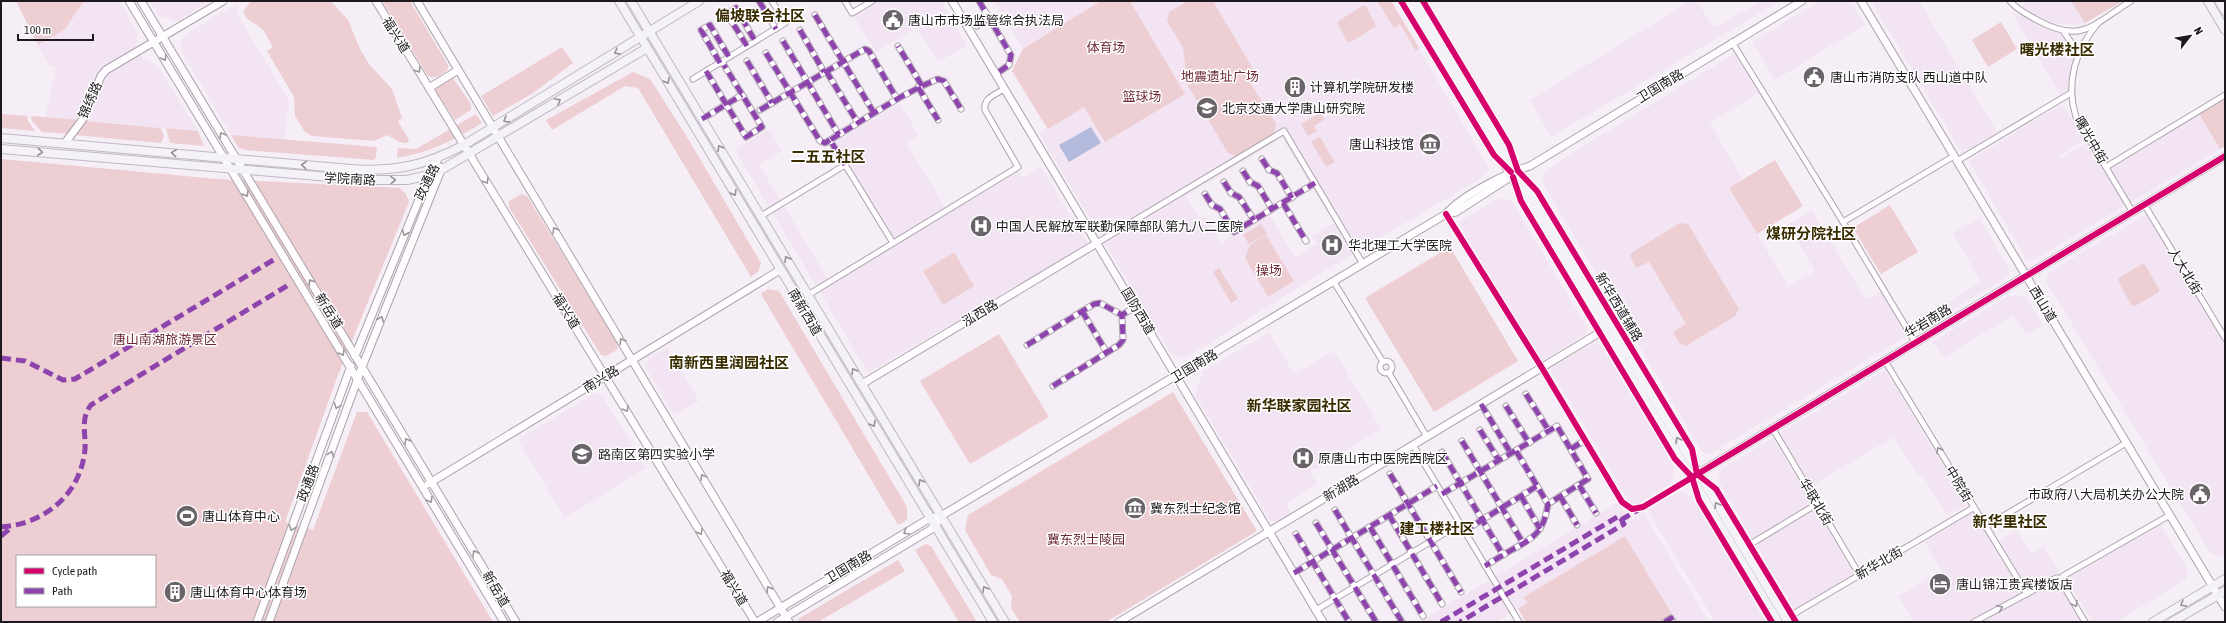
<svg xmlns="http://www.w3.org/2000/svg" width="2226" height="623" viewBox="0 0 2226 623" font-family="'Asap Condensed','Noto Sans SC',sans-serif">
  <rect width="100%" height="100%" fill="#f6eef6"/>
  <g fill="#f3e4f3" fill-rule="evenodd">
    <polygon points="84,1 119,1 138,33 136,47 143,59 157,65 198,131 45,117 56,68 48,64 38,45 64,30"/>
    <polygon points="150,1 210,1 177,21 159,16"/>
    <polygon points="871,1 941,1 967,45 938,62 917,27 876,52 852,13"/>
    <path d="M994,1H1391L1489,168L1481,178L1331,267L1186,358L1172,355L1039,134L1047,129L1012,71L1023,49ZM1282,138L1334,223L1312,236L1317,244L1295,257L1269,214L1221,243L1206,217H1199L1186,196Z"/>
    <polygon points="1690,1 1697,1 1714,28 1761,1 1780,1 1551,137 1530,100"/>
    <polygon points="1820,1 1850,1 1865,25 1775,80 1752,42"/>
    <polygon points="1871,1 1919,1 1997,132 1962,153"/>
    <polygon points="2026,1 2071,1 2085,23 2075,25 2051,23 2021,8"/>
    <polygon points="238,3 237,14 289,100 284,140 231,135 180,49 184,35"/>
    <polygon points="2011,11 2065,37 2075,53 2071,67 2069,89 2060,95"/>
    <polygon points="1736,52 1760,92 1710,123 1743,180 1729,189 1789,286 1815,271 1787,225 1812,210 1866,300 1882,291 1909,335 1709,454 1702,452 1543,184 1543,174 1563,159"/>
    <polygon points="900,103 919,136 907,144 945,207 1015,166 1022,178 1041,167 1088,244 868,373 735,150 769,129 782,151 759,165 831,284 896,245 836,142"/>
    <polygon points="2060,105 2066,110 2084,139 2058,156 2062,158 2087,143 2104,172 2199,114 2220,149 2034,260 2026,259 1969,161"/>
    <polygon points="1499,198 1511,200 1587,327 1587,333 1540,362 1458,222"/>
    <polygon points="2147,214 2225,343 2225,557 2211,554 2046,281 2048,273"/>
    <polygon points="1979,218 2009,269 2009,276 1948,312 1943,305 1981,282 1953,233"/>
    <polygon points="2019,295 2027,299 2043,325 2026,335 2013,315 1943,358 1933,342 2009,296"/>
    <polygon points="1269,332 1294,374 1334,351 1381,429 1310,472 1317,484 1286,503 1292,514 1277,522 1270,520 1195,395 1203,371"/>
    <polygon points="1597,344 1602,347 1674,467 1674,477 1668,486 1636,505 1630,503 1550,369 1590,345"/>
    <polygon points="667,348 699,401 674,415 646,368 648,359"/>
    <polygon points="1885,370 1967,505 1947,516 1921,473 1917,475 1894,437 1811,486 1780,433"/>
    <polygon points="595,393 602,395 646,468 565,518 518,440"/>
    <polygon points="1773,438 1855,574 1795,610 1719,482 1718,475 1721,469"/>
    <polygon points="1680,491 1691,496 1766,622 1715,622 1647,509"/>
    <polygon points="1619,502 1630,520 1643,512 1709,622 1677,622 1625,536 1525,597 1528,603 1496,622 1419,622"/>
    <polygon points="1973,512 2022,593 1968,622 1914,622 1898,596 1942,571 1924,541"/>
    <polygon points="2159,522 2188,569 2186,579 2117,622 2093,622 2066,579 2069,575"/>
    <polygon points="2017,530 2031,554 2044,547 2060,572 2028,589 1999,541"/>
    <polygon points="2055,581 2060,583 2083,622 1981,622"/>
  </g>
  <g fill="#edced3" fill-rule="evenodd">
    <polygon points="16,1 84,1 64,30 38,45"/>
    <path d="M252,1H331L348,20L360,49L369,64L392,89L402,118L398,121L409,140L407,143H402L387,135L374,141L312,136L305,132L295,116L294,97L267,51L273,47C269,42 266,32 261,28C251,20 234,16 252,1Z"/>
    <path d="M382,1H410L448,65V69C442,74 436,80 428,76Z"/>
    <polygon points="1101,1 1130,1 1185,94 1105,142 1084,107 1048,129 1012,71 1023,49"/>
    <polygon points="1188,1 1213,1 1259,79 1251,84 1276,124 1274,133 1236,156 1228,153 1188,86 1183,48 1167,21 1169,12"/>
    <polygon points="1377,1 1391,1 1419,48 1416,51 1400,24 1394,28"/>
    <polygon points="2071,1 2123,1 2085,23"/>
    <polygon points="1362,6 1366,6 1376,26 1351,42 1347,42 1337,22"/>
    <polygon points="2001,22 2017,49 1988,67 1972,40"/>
    <polygon points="562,47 573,63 533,93 493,116 481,96"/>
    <polygon points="633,72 650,79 687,137 761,263 758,272 751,277 638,88 625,86 552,130 546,120"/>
    <polygon points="453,78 471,104 471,110 455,120 436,91 437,88"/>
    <polygon points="2225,99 2225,146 2220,149 2199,114"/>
    <polygon points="1321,112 1324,120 1314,126 1317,131 1308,136 1301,124"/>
    <polygon points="1,114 27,116 28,121 35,131 1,128"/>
    <path d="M476,114L482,123C454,140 429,153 397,158L398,148L416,149Z"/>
    <polygon points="31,116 81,120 70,134 42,132 32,121"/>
    <polygon points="85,121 161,128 164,136 161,143 74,135"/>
    <polygon points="166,128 198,131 204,146 170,143"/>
    <polygon points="231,135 377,147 376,157 374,160 245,150 239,148"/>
    <polygon points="1320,137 1335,162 1326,167 1311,142"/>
    <path d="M1,159L218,179L400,188L406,194L409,202L338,375L285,522L313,530L357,412H367L493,622H1ZM17,556H155V606H17Z"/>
    <polygon points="1775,160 1803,206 1757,234 1729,188"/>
    <polygon points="522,194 527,196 618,344 617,350 606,356 601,355 509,207 509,201"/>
    <polygon points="1890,205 1918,252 1881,274 1853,228"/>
    <polygon points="1680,223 1688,224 1739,309 1735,316 1686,346 1680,344 1673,332 1686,324 1649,262 1636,268 1630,255 1633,252"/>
    <polygon points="1261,224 1267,234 1249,244 1243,235"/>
    <polygon points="1266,235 1294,281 1268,297 1245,258 1250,245"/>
    <polygon points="1450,247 1518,361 1434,412 1365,298"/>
    <polygon points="954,252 974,286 943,305 923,271"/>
    <polygon points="2142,264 2145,265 2159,289 2159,292 2135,306 2132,306 2118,281 2119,278"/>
    <polygon points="1219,268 1238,299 1231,303 1213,272"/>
    <polygon points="768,289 779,291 907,507 907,520 898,525 761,294"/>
    <polygon points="999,334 1049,417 970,464 920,381"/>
    <polygon points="1173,392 1257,531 1106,622 1020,622 1011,608 1012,596 1002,579 991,575 965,530 968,515"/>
    <polygon points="1625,536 1672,614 1660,622 1526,622 1518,609 1527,603 1524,597"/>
    <polygon points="926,544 931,546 977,622 959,622 915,550"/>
    <polygon points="898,560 905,571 818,622 800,622 798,619"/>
  </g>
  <polygon fill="#b4badb" points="1091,127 1101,143 1069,162 1059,145"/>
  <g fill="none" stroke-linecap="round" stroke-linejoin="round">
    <g stroke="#aaa3aa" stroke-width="7">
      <g id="street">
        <polyline points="759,1 776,29"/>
        <polyline points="845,1 852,13 872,1"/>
        <polyline points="979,1 1011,55 1009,65 996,74"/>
        <polyline points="1401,1 1490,147"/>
        <polyline points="1423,1 1509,145 1514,161"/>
        <path d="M2010,1C2017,10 2027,14 2037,20C2083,45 2093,24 2131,1"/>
        <polyline points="815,15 874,113"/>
        <path d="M2099,22C2076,48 2065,82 2076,117L2132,211"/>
        <polyline points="977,26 989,18"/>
        <polyline points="800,30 824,72"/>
        <polyline points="2064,32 2078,53"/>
        <polyline points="783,41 839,135"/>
        <polyline points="1732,42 1843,222"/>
        <polyline points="747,46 727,14 736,8 755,41"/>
        <polyline points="766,53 820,141 825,143 830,140"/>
        <polyline points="747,61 772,103"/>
        <polyline points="720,63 701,30 710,25 729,57"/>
        <polyline points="706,71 746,137 762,127 724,65"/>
        <polyline points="826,71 858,123"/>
        <polyline points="693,79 785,23 772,1"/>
        <polyline points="922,86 938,79 944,81 961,109"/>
        <polyline points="918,87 938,120"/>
        <polyline points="760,110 865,49 869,51 897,99 922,86 898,46"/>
        <polyline points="702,119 742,95"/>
        <polyline points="1262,159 1269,170 1277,173 1292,198"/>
        <polyline points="1957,161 2071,93"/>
        <polyline points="2106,167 2225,95"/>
        <polyline points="1243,171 1250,182 1258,186 1272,209"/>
        <polyline points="1524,178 1537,191 1692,449 1695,464"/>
        <polyline points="1224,182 1231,193 1239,197 1254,220"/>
        <polyline points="1519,193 1521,201 1539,229"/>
        <polyline points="1205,194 1212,205 1220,209 1234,232 1315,183"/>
        <polyline points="1283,203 1306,241"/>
        <polyline points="2144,204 2225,338"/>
        <polyline points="1446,214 1542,368 1622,502 1632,509 1643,507 1692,477"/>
        <polyline points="761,216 845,165"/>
        <polyline points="893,243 830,140 897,99"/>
        <polyline points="1097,243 1284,131 1363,264"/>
        <polyline points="1550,248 1675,459 1682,467"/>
        <polyline points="1334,282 1383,362"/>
        <path d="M808,295L1018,167L985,110C983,98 995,95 1004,89"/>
        <polyline points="1082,311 1107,353"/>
        <polyline points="1915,342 1843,222 1954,156"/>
        <polyline points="1027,345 1094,304 1100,303 1122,315 1135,307"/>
        <circle cx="1386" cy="367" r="6"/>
        <polyline points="1885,361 2027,594"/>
        <polyline points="1389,373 1427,437"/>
        <polyline points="1053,386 1119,345 1123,340 1122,315"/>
        <polyline points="1526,394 1549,431"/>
        <polyline points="1481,404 1510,452"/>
        <polyline points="1506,406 1529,443"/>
        <polyline points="1773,429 1859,574"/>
        <polyline points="1480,430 1498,459"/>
        <polyline points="1462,441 1523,543"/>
        <polyline points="1413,445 1519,622"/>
        <polyline points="1571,449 1585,440"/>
        <polyline points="1516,451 1548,504"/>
        <polyline points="1442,452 1503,555 1485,566"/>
        <polyline points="1390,474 1461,592"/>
        <polyline points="1705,480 1716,489 1796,622"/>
        <polyline points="1579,485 1596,513"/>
        <polyline points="1696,491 1699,500 1772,622"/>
        <path d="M1442,494L1557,426L1588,479L1548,504C1543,537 1530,539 1503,555"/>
        <polyline points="1521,496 1540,529"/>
        <polyline points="1560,496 1577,525"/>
        <polyline points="1335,510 1402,622"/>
        <polyline points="1389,515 1442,604"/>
        <polyline points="1316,523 1376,622"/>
        <polyline points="1370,527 1423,616"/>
        <polyline points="1985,527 2126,443"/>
        <polyline points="1464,531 1537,486"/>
        <polyline points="1296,534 1349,622"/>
        <polyline points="1749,545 1817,504"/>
        <polyline points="1294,573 1437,486"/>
        <polyline points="2063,576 2170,515"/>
        <polyline points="1316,610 1460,524"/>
        <polyline points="1790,616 1973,508"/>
        <polyline points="1665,622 1671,618 1673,622"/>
        <polyline points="1974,622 2056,578 2059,578 2085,622"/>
      </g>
    </g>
    <g stroke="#aaa3aa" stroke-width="9">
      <g id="secondary">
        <polyline points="129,1 504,622"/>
        <polyline points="141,1 516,622"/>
        <polyline points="376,1 755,622"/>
        <polyline points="417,1 789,622"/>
        <polyline points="952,1 1323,622"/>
        <polyline points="1861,1 2225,607"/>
        <polyline points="429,88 458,70"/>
        <polyline points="65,143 83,119 101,76 106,70 223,1"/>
        <path d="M1446,214C1462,195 1507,173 1530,166L1802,1"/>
        <polyline points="355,356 429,175 438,159"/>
        <polyline points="862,384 1097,243"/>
        <polyline points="1694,476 2225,156"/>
        <polyline points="428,484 780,270"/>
        <polyline points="257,622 351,366"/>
        <polyline points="269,622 362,367 441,170 440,167"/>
        <polyline points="757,622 930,518 941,516 1446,214 1456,212 1515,174"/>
        <polyline points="777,622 935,527 938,521"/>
        <polyline points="1119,622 1604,330"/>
      </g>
    </g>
    <g stroke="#beb8c4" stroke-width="10">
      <g id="primary">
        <polyline points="619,1 993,622"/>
        <polyline points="631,1 1005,622"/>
        <polyline points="1407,1 1778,622"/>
        <polyline points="1415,1 1788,622"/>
        <polyline points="2208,1 2225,30"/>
        <polyline points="2219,1 2225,11"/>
        <path d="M1,138L350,169C395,172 424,166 464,145L699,1"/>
        <polyline points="1,149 364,180 407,180 429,175 441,170 647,48"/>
        <polyline points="2153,622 2225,579"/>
        <polyline points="2172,622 2225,591"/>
      </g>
    </g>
    <use href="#street" stroke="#fefcfe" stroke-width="5"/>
    <use href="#secondary" stroke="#fefcfe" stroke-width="7"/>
    <use href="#primary" stroke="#f4f1f7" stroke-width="8"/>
    <g stroke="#8e44ad" stroke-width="5" stroke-dasharray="10 5" stroke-linecap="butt">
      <polyline points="759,1 776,29"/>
      <polyline points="979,1 1011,55 1009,65 996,74"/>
      <polyline points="815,15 874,113"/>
      <polyline points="977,26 989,18"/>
      <polyline points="800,30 824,72"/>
      <polyline points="783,41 839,135"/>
      <polyline points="747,46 727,14 736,8 755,41"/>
      <polyline points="766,53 820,141 825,143 830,140"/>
      <polyline points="747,61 772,103"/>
      <polyline points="720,63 701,30 710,25 729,57"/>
      <polyline points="706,71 746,137 762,127 724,65"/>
      <polyline points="826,71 858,123"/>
      <polyline points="922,86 938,79 944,81 961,109"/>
      <polyline points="918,87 938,120"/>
      <polyline points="760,110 865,49 869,51 897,99 922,86 898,46"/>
      <polyline points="702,119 742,95"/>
      <polyline points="1262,159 1269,170 1277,173 1292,198"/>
      <polyline points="845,165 830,140 897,99"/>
      <polyline points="1243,171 1250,182 1258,186 1272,209"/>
      <polyline points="1224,182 1231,193 1239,197 1254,220"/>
      <polyline points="1205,194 1212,205 1220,209 1234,232 1315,183"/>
      <polyline points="1283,203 1306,241"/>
      <polyline points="1082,311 1107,353"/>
      <polyline points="1027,345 1094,304 1100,303 1122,315 1135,307"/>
      <polyline points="1,358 25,361 63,380 75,379 275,259"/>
      <polyline points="1053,386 1119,345 1123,340 1122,315"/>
      <polyline points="1526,394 1549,431"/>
      <polyline points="1481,404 1510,452"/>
      <polyline points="1506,406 1529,443"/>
      <polyline points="1480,430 1498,459"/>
      <polyline points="1462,441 1523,543"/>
      <polyline points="1571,449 1585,440"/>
      <polyline points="1516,451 1548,504"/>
      <polyline points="1442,452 1503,555 1485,566"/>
      <polyline points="1390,474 1461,592"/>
      <polyline points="1579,485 1596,513"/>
      <path d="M1442,494L1557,426L1588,479L1548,504C1543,537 1530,539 1503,555"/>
      <polyline points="1521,496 1540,529"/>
      <polyline points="1560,496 1577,525"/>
      <polyline points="1335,510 1402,622"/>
      <polyline points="1389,515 1442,604"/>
      <polyline points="1621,520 1638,510"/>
      <polyline points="1316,523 1376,622"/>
      <path d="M1,527C45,524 81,494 85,449C86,433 80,419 91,405L290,284"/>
      <polyline points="1370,527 1423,616"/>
      <polyline points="1464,531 1537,486"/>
      <polyline points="1296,534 1349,622"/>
      <polyline points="1,536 12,527"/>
      <polyline points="1294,573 1437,486"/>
      <polyline points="1441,622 1619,516 1624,524 1460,622"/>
      <polyline points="1665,622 1671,618 1673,622"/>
    </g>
    <g stroke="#fff" stroke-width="8">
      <g id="cycleway">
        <polyline points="1401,1 1494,155 1511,172"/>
        <polyline points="1423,1 1509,145 1518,171 1537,191 1692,449 1697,474 1716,489 1796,622"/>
        <polyline points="1513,177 1521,201 1675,459 1692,477 1699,500 1772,622"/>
        <polyline points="1446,214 1542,368 1622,502 1632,509 1643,507 2225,156"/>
      </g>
    </g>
    <use href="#cycleway" stroke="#d6006c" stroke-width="6"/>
  </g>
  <defs><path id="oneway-chevron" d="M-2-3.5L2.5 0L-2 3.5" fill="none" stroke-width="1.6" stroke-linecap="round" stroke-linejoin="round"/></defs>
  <g stroke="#949095">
    <use href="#oneway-chevron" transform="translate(617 52) rotate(149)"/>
    <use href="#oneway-chevron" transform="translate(667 81) rotate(59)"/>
    <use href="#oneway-chevron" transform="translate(558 101) rotate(-31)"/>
    <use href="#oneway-chevron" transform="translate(506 120) rotate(149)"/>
    <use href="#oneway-chevron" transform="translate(720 148) rotate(-121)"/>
    <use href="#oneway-chevron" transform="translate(40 152) rotate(5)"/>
    <use href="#oneway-chevron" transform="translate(174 153) rotate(-175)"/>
    <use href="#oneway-chevron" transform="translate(304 165) rotate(-175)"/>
    <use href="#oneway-chevron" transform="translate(393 180) rotate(-2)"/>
    <use href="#oneway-chevron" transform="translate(734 193) rotate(59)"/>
    <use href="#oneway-chevron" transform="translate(787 259) rotate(-121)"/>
    <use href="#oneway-chevron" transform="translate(854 371) rotate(-121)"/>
    <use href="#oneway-chevron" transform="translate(873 424) rotate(59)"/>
    <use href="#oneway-chevron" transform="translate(1678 440) rotate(-121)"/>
    <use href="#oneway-chevron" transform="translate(921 482) rotate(-121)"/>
    <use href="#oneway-chevron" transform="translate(1717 505) rotate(-121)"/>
    <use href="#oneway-chevron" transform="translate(985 589) rotate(-121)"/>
    <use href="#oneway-chevron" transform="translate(2183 604) rotate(149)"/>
  </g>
  <g stroke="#999699">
    <use href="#oneway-chevron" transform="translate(164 58) rotate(59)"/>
    <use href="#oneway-chevron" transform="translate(418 70) rotate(58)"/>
    <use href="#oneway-chevron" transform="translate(222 135) rotate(-121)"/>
    <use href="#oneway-chevron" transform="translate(486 181) rotate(58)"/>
    <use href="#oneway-chevron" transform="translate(246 194) rotate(59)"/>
    <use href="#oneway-chevron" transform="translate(555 230) rotate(-121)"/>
    <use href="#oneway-chevron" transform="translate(405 233) rotate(112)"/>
    <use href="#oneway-chevron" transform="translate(311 282) rotate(-122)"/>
    <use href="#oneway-chevron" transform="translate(381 319) rotate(-68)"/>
    <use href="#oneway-chevron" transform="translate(622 341) rotate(-121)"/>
    <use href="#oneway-chevron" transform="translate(342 353) rotate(59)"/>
    <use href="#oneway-chevron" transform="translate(337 406) rotate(110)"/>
    <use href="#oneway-chevron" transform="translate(626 409) rotate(59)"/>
    <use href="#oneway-chevron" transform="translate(407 441) rotate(-121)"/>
    <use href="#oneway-chevron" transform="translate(1939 450) rotate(-121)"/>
    <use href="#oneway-chevron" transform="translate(331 454) rotate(-70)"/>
    <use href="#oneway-chevron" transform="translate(703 477) rotate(-121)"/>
    <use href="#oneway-chevron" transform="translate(430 500) rotate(59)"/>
    <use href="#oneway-chevron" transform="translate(292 528) rotate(110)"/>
    <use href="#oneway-chevron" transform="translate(700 532) rotate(59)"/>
    <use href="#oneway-chevron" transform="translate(906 532) rotate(149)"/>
    <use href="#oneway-chevron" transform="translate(475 553) rotate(-121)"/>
    <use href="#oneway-chevron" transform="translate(769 589) rotate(-121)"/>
    <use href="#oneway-chevron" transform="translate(2075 604) rotate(59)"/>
    <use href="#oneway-chevron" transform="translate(2000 608) rotate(-24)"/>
  </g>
  <defs>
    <g id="civic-disc" transform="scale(1.15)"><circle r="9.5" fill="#6a646a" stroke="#fff"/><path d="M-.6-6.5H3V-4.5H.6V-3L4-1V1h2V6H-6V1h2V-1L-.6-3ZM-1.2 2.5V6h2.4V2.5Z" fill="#fff"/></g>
    <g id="building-disc" transform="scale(1.15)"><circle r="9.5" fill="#6a646a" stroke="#fff"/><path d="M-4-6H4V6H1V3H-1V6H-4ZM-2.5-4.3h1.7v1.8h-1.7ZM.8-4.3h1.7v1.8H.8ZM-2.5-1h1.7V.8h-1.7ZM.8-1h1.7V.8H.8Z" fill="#fff"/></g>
    <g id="university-disc" transform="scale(1.15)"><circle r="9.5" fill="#6a646a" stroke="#fff"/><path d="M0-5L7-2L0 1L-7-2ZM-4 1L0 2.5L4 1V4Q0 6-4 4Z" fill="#fff"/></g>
    <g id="museum-disc" transform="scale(1.15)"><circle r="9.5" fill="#6a646a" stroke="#fff"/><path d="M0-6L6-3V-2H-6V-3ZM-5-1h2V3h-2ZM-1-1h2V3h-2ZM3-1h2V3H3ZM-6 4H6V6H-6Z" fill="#fff"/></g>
    <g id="hospital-disc" transform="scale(1.15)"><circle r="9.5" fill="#6a646a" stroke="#fff"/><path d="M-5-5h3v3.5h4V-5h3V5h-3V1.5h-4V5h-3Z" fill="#fff"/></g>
    <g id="school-disc" transform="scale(1.15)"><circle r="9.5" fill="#6a646a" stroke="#fff"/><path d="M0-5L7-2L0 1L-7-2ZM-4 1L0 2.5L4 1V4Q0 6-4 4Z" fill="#fff"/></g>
    <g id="stadium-disc" transform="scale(1.15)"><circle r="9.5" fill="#6a646a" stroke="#fff"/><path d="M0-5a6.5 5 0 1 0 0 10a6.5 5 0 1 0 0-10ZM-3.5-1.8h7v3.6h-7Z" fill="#fff"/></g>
    <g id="hotel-disc" transform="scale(1.15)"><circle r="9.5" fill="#6a646a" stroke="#fff"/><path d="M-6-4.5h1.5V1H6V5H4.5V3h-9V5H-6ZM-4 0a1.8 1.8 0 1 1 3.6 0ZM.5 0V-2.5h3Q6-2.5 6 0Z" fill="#fff"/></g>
  </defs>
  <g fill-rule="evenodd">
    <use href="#civic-disc" x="893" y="20"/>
    <use href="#civic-disc" x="1814" y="77"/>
    <use href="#building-disc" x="1295" y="87"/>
    <use href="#university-disc" x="1207" y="108"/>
    <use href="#museum-disc" x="1430" y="144"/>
    <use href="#hospital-disc" x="981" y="226"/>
    <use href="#hospital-disc" x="1332" y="245"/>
    <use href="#school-disc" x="582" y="454"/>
    <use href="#hospital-disc" x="1303" y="458"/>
    <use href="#civic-disc" x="2200" y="494"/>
    <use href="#museum-disc" x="1135" y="508"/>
    <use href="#stadium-disc" x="187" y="516"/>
    <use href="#hotel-disc" x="1940" y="584"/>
    <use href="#building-disc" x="175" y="592"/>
  </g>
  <g text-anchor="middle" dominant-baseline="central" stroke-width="3" stroke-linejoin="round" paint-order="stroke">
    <g font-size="13" fill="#1e191e" stroke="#fff" text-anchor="start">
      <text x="908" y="20">唐山市市场监管综合执法局</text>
      <text x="1830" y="77">唐山市消防支队 西山道中队</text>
      <text x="1310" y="87">计算机学院研发楼</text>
      <text x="1222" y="108">北京交通大学唐山研究院</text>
      <text x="1414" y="144" text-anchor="end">唐山科技馆</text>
      <text x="996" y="226">中国人民解放军联勤保障部队第九八二医院</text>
      <text x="1348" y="245">华北理工大学医院</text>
      <text x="598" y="454">路南区第四实验小学</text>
      <text x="1318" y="458">原唐山市中医院西院区</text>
      <text x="2184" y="494" text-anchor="end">市政府八大局机关办公大院</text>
      <text x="1150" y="508">冀东烈士纪念馆</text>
      <text x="202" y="516">唐山体育中心</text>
      <text x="1956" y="584">唐山锦江贵宾楼饭店</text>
      <text x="190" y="592">唐山体育中心体育场</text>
    </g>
    <g font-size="13" fill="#1e191e" stroke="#fff">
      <text transform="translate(396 35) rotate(58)">福兴道</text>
      <text transform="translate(1660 86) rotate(-31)">卫国南路</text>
      <text transform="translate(90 100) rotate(-66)">锦绣路</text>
      <text transform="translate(2091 140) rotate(60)">曙光中街</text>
      <text transform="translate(350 179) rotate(3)">学院南路</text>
      <text transform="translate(427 182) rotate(-64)">政通路</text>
      <text transform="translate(2185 271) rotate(59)">人大北街</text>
      <text transform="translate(2043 304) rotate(59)">西山道</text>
      <text transform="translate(1619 307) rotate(59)">新华西道辅路</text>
      <text transform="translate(329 311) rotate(58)">新岳道</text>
      <text transform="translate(566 311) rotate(58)">福兴道</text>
      <text transform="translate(1138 311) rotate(59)">国防西道</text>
      <text transform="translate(805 312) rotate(59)">南新西道</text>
      <text transform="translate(980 313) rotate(-31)">泓西路</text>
      <text transform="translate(1928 321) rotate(-31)">华岩南路</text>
      <text transform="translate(1194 366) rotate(-31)">卫国南路</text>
      <text transform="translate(601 379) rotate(-31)">南兴路</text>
      <text transform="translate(308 483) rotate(-70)">政通路</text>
      <text transform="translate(1959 484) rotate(59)">中院街</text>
      <text transform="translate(1341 488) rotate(-31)">新湖路</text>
      <text transform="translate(1816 502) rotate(59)">华联北街</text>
      <text transform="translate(1879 563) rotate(-30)">新华北街</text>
      <text transform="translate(848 567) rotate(-31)">卫国南路</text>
      <text transform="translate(734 588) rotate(59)">福兴道</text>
      <text transform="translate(496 589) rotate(59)">新岳道</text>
    </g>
    <g font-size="13" fill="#6e2b34" stroke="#fff">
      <text x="1106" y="47">体育场</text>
      <text x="1220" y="76">地震遗址广场</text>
      <text x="1142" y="96">篮球场</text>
      <text x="1269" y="270">操场</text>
      <text x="165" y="339">唐山南湖旅游景区</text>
      <text x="1086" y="539">冀东烈士陵园</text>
    </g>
    <g font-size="15" font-weight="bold" fill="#392c01" stroke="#fff">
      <text x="760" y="15">偏坡联合社区</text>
      <text x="2057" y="49">曙光楼社区</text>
      <text x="828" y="156">二五五社区</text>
      <text x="1811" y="233">煤研分院社区</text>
      <text x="729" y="362">南新西里润园社区</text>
      <text x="1299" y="405">新华联家园社区</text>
      <text x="2010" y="521">新华里社区</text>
      <text x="1437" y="528">建工楼社区</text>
    </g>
  </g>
  <rect width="2226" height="623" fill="none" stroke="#1e191e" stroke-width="4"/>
  <rect x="16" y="555" width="140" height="52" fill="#ffffff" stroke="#a5a3a5"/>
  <rect x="24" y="568" width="20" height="6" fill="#d6006c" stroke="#a5a3a5"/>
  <text x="52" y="575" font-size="12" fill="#1e191e">Cycle path</text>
  <rect x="24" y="588" width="20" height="6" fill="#8e44ad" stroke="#a5a3a5"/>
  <text x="52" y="595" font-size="12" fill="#1e191e">Path</text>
  <g transform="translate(2190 36) rotate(59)" stroke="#ffffff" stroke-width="3" paint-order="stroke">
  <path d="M0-3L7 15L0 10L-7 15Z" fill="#1e191e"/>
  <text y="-6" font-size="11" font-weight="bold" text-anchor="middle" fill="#1e191e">N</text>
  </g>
  <path d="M18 34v6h75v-6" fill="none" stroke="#1e191e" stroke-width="2"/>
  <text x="24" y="34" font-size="12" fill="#1e191e" stroke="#ffffff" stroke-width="3" paint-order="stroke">100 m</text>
</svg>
